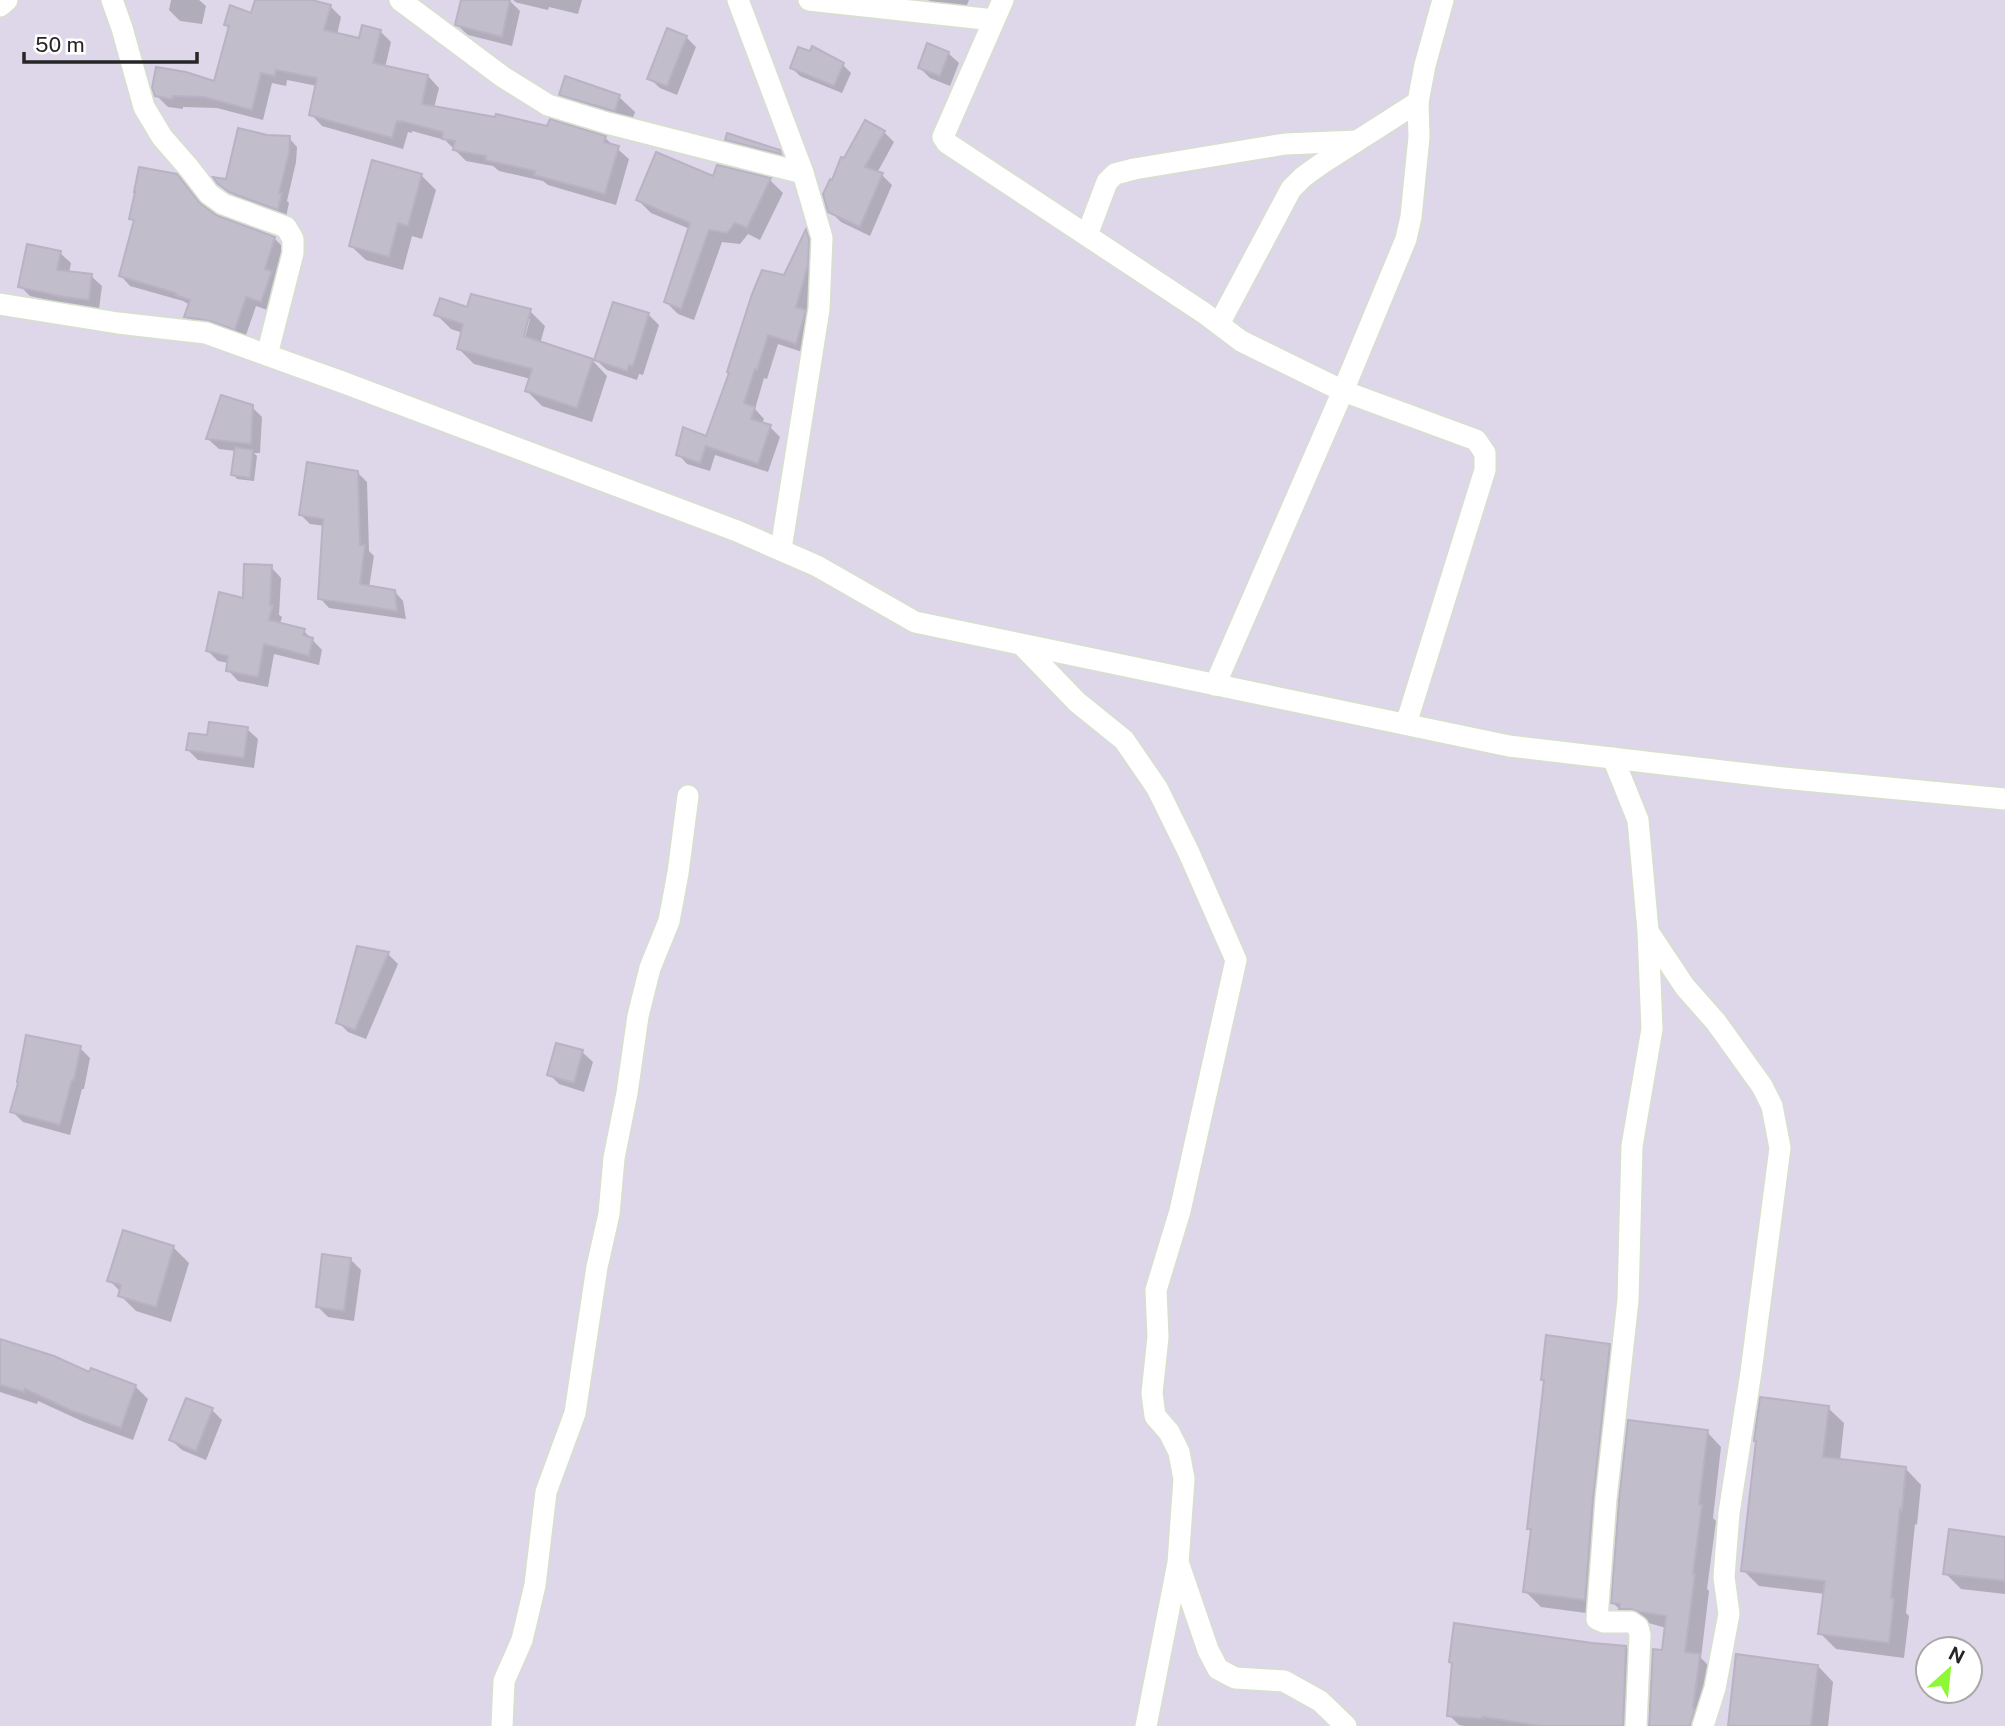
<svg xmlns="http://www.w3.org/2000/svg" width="2005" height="1726" viewBox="0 0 2005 1726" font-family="'Public Sans',sans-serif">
  <rect width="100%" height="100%" fill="#ddd7e9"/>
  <g fill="#0003" fill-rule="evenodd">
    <polygon points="171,0 199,0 206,6 202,24 180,21 169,10"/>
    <polygon points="257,0 277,0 330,6 341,17 337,35 360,40 380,31 391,42 385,68 428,76 439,88 434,108 605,138 629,159 616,205 548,185 543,181 499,171 493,166 466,161 445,140 412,131 412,133 408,132 403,149 322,126 311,114 317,86 287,80 286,86 272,83 263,120 217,108 183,107 183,109 168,107 156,95 215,83 230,29 226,25 252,15"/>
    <polygon points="463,0 504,0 516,2 513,0 582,0 578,14 549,7 548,10 510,1 520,11 512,46 468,35 457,25"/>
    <polygon points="928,0 969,0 964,12 952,11"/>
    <polygon points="686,37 696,47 677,95 660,88 649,78"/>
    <polygon points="948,53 959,63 950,86 930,78 920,68"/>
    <polygon points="843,65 851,73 842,93 800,76 792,68"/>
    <polygon points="561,94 619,97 635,112 630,126 576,110"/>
    <polygon points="884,132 894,142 877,173 882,175 892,185 870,236 841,222 830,211 833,183"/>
    <polygon points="267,137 289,138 297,147 296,162 287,201 289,203 286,217 239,200 220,183 227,181"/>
    <polygon points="727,139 779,151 789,161 737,149"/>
    <polygon points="373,162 422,176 436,190 422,239 412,236 403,270 366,260 351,246"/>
    <polygon points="718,167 770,180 783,193 760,240 748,234 740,244 722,242 694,320 678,314 666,302 690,229 651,213 638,200 715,178"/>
    <polygon points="203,208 215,216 274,238 284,248 275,277 280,282 270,311 256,306 245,338 195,326 186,317 190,305 183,301 130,286 121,276 135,222 131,218"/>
    <polygon points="806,232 815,241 817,276 807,313 815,321 805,353 778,344 767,379 764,378 755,409 764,419 762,424 770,427 780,437 768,472 715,455 710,471 687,464 678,454 707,438"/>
    <polygon points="60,253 71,263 69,273 91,276 102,286 99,309 75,306 30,296 20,286"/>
    <path d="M469,310L530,311L545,326L540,344L592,360L607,376L592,422L542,406L527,391L531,379L474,364L459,349L463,333L451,329L436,314ZM526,319H530L523,345H520Z"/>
    <polygon points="648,314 659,325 643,375 639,374 637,380 607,370 596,360"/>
    <polygon points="252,407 262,417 260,453 254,453 257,456 254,481 237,479 233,474 236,451 219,449 208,439"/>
    <polygon points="357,472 367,482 369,551 374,556 369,588 394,591 403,601 406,619 329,608 320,598 325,526 310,524 301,515"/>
    <polygon points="271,567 281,578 279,615 282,617 280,624 304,631 322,650 319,665 274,654 268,687 238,681 228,670 229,663 218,661 208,651"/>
    <polygon points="247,729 258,739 254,768 198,760 188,750 208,737"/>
    <polygon points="388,954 398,964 366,1039 348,1032 338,1022"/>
    <polygon points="80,1048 90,1058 84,1089 82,1089 70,1135 23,1122 12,1111"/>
    <polygon points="582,1052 593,1062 584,1092 559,1084 549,1074"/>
    <polygon points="173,1247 189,1263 171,1322 136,1311 120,1295 121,1292 109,1280"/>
    <polygon points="351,1260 361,1270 354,1321 328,1317 318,1307"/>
    <polygon points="0,1341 90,1375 135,1386 148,1399 133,1440 84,1422 38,1401 37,1404 0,1392"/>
    <polygon points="1609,1345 1625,1361 1601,1615 1541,1607 1525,1591 1533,1531 1529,1528 1545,1382 1542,1379"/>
    <polygon points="1828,1408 1844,1423 1840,1461 1906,1469 1921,1485 1917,1525 1915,1524 1906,1613 1909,1616 1904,1658 1836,1649 1820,1633 1825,1594 1759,1586 1743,1570"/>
    <polygon points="212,1410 222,1420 206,1460 182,1450 171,1440"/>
    <polygon points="1707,1432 1721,1447 1713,1518 1716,1521 1707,1589 1709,1591 1701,1658 1714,1671 1708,1726 1651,1726 1666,1628 1628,1617 1613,1603"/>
    <polygon points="2005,1539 2005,1594 1961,1589 1945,1573"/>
    <polygon points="1592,1645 1626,1647 1636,1658 1634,1726 1465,1726 1459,1725 1449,1715"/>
    <polygon points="1818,1666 1833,1682 1828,1726 1730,1726"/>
  </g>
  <g fill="#c2bdca" stroke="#b9b2c4" stroke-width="2">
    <polygon points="255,0 312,0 331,5 324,30 359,38 362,25 381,30 373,63 428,75 422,104 495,117 496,114 547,126 550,119 606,136 604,142 619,146 605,194 534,175 535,171 485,160 486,156 453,150 455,141 442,139 443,132 401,121 401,122 397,121 392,138 309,115 317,78 276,70 275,76 261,73 252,110 204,97 173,96 172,99 155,96 152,88 156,67 186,72 214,81 229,26 224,25 230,5 251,13"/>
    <polygon points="461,0 510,0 502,37 455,25"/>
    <polygon points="667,28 687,36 667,86 647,79"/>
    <polygon points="927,43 949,52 940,76 918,68"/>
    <polygon points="812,46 844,63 834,86 790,68 798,47 810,51"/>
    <polygon points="565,76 620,95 615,111 559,95"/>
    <polygon points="865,120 885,131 865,167 883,173 860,227 828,212 823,194 830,179 832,180 841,157 844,158"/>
    <polygon points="238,128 267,135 290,136 289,153 279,193 282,193 278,210 229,192 218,184 213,177 226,179"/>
    <polygon points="727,133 780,150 781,154 725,140"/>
    <polygon points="656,152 713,176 717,165 771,178 747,228 735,223 727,233 709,230 681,309 664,302 690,223 636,200"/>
    <polygon points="372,160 422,174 408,226 398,223 389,257 349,246"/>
    <polygon points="139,167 177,174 199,202 216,215 275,237 265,269 272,271 261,302 246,297 235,330 210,321 184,317 190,300 175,295 176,293 119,276 134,220 129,219 135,192 134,192"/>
    <polygon points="806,229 809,240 808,265 796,307 806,310 796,344 768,335 757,370 755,369 744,403 755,407 751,419 771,425 758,464 706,446 700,463 676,455 683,427 706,436 729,373 727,372 752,294 762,270 784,275"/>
    <polygon points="27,244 61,251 57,270 92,274 89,300 64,297 18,287"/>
    <polygon points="471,294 531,309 524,336 593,359 577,408 525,391 532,369 457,349 463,324 434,315 440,298 467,307"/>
    <polygon points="613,302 649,313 633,366 629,365 627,371 594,360"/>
    <polygon points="221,395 253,405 251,444 206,439"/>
    <polygon points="235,447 253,450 250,478 231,475"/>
    <polygon points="307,462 358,471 360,545 365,545 360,584 395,590 397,611 318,599 323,519 299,515"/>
    <polygon points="244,564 272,565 270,605 273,605 269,620 305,629 303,635 313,638 309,656 264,644 258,677 226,671 228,656 206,651 219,592 243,598"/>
    <polygon points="209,722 248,727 244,758 186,750 189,733 207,735"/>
    <polygon points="357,946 389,952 355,1030 336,1023"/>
    <polygon points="26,1035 81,1046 74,1080 72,1080 60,1125 10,1112 18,1083 17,1082"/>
    <polygon points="556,1043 583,1050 574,1083 547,1075"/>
    <polygon points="123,1230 174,1246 156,1307 118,1296 121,1285 107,1281"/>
    <polygon points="322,1254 351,1258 344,1311 316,1307"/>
    <polygon points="1546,1335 1610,1344 1593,1498 1585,1600 1523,1592 1531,1529 1527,1529 1544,1380 1541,1380"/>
    <polygon points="0,1339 54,1356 89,1372 91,1368 136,1385 121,1428 70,1410 25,1389 24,1392 0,1385"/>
    <polygon points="1760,1397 1829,1406 1823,1457 1906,1467 1902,1510 1900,1509 1891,1598 1894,1599 1889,1643 1818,1634 1825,1581 1741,1571 1756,1441 1754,1441"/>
    <polygon points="186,1398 213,1408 196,1451 169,1440"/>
    <polygon points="1628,1420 1708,1430 1699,1504 1702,1505 1693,1574 1695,1574 1685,1652 1700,1654 1693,1708 1695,1709 1690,1726 1649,1726 1653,1649 1662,1650 1666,1616 1640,1612 1631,1609 1619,1609 1620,1604 1611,1603 1619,1500"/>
    <polygon points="1949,1529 2005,1537 2005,1581 1943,1574"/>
    <polygon points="1454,1623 1592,1643 1626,1646 1623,1726 1540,1726 1483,1717 1483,1719 1447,1716 1452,1663 1449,1662"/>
    <polygon points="1736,1654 1818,1665 1811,1726 1728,1726"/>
  </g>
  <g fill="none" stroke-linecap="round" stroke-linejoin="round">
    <g stroke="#d6e0cd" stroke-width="24">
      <g id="minor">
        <polyline points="112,0 122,28 144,107 162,137 189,168 209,194 223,204 286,227 293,239 293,253 267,355"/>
        <polyline points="400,0 503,77 548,105 607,123 803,173"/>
        <polyline points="738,0 803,173 822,238 819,309 781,549"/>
        <polyline points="809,0 994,20"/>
        <polyline points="1003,0 946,130 943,137 947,143 1204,313 1241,341 1343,391 1476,440 1485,453 1485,470 1406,724"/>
        <polyline points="0,6 7,0"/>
        <polyline points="1087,235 1107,182 1115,174 1134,169 1285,144 1357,141"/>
        <polyline points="0,304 118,323 206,333 342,382 737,531 817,566 915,622 1509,746 1783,778 2005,799"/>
        <polyline points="1219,324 1291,189 1303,177 1321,164 1418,102"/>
        <polyline points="1022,645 1077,702 1124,740 1157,788 1189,853 1236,960 1180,1211 1156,1290 1158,1337 1152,1393 1155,1416 1169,1432 1179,1452 1184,1479 1178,1563 1146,1726"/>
        <polyline points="1215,685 1343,391 1406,239 1411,217 1419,137 1418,102 1425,65 1443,0"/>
        <polyline points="1613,758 1638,820 1648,931 1652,1029 1632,1146 1628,1300 1606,1499 1597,1619 1604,1622 1631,1622 1638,1627 1640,1635 1636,1726"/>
        <polyline points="1649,933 1685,987 1716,1022 1762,1086 1772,1106 1780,1148 1751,1372 1729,1513 1724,1577 1729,1614 1715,1688 1703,1726"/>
        <polyline points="1179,1565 1208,1650 1218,1669 1235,1678 1284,1681 1320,1701 1346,1726"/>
        <polyline points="502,1726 504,1681 522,1640 535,1585 546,1492 575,1413 597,1267 609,1214 614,1158 627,1093 638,1016 650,968 669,921 678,873 688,796"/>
      </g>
    </g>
    <use href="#minor" stroke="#fff" stroke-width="21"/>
  </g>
  <g transform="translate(1949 1670) rotate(27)"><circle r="33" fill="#ffffff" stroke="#a8a8a8" stroke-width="2"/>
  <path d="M0-5L12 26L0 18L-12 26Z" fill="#8ef836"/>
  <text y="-10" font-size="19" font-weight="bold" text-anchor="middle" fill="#262626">N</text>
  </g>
  <path d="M24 52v10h173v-10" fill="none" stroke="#262626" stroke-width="3.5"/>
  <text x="35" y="52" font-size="21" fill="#262626" stroke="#ffffff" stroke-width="5" paint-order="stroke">50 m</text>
</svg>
